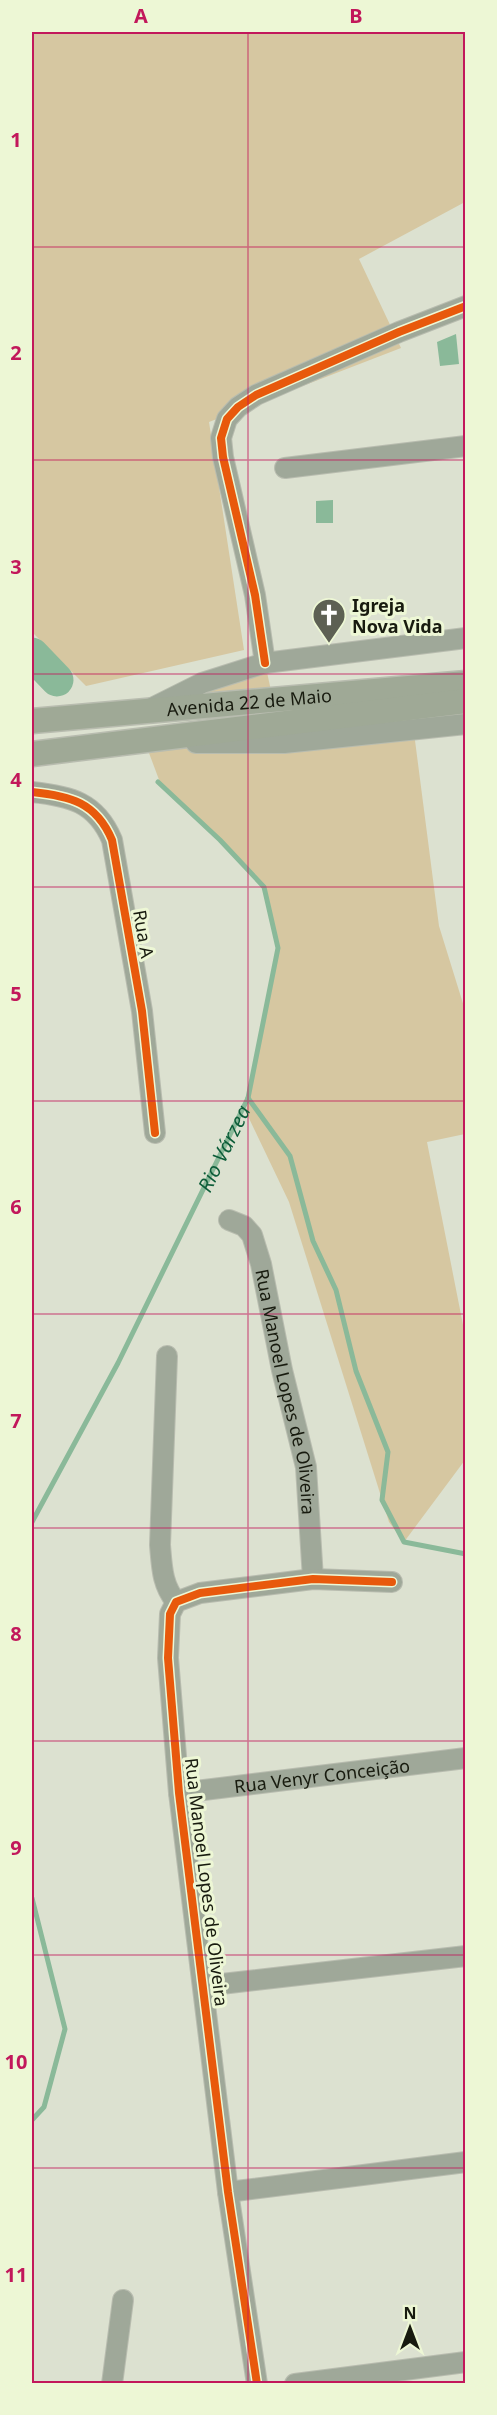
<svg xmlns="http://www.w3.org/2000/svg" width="497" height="2415" viewBox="0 0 497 2415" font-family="'Noto Sans',sans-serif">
  <rect width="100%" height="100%" fill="#dce1d0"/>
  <g fill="#d6c7a1">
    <polygon points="32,32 465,32 465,202 359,259 401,348 209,422 244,650 86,686 32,632"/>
    <polygon points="265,663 273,700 158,706"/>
    <polygon points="465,689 465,718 413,725 439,926 465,1010 465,1134 427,1142 465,1335 465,1460 404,1542 389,1522 289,1202 246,1112 278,948 264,887 220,840 161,785 140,729"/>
  </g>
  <g fill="#8ab999">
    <polygon points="456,334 459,364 440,366 437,342"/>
    <polygon points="333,500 333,523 316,523 316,501"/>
  </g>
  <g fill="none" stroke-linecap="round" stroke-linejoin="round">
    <g stroke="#8ab999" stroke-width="5">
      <polyline points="248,1098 290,1156 313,1241 336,1290 356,1371 388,1452 382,1500 404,1542 466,1554"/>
      <path id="s1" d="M32,1522L118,1363L248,1098L278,948L264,887L220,840L158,782"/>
      <polyline points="32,1898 65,2029 44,2107 32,2120"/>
    </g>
    <polyline stroke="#8ab999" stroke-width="33" points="32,654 57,680"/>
    <g stroke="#b8bcaf" stroke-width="22">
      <g id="minor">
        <polyline points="285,468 466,446"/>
        <polyline points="265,663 255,595 223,457 221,438 227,419 238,407 256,395 399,332 466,306"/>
        <polyline points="152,708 202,683 265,663 466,638"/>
        <polyline points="196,743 284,743 466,724"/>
        <path d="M32,792C70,796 96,802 112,840L142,1011L155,1133"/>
        <path id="s2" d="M229,1220L244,1226L252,1235L261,1264L282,1370L306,1467L313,1579"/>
        <path d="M167,1356L160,1545C162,1568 162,1584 176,1602"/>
        <path id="s3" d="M179,1793L466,1758"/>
        <polyline points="204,1986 466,1956"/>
        <polyline points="228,2192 466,2162"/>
        <polyline points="112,2384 123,2300"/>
        <polyline points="257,2384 228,2192 179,1793 168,1658 170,1614 176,1602 200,1593 313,1579 392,1582"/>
        <polyline points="295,2384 466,2362"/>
      </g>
    </g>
    <g stroke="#b8bcaf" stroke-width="27">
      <g id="major">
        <path id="s4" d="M32,721L466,683"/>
        <polyline points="32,754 466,701"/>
      </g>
    </g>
    <use href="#minor" stroke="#9fa899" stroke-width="20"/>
    <use href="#major" stroke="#9fa996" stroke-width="24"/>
    <g stroke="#edf7d5" stroke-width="11">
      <g id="cycleway">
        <polyline points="265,663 255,595 223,457 221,438 227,419 238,407 256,395 399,332 466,306"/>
        <path d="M32,792C70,796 96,802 112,840L142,1011L155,1133"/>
        <polyline points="257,2384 228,2192 179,1793 168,1658 170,1614 176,1602 200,1593 313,1579 392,1582"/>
      </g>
    </g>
    <use href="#cycleway" stroke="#e8590c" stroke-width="8"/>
  </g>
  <path fill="none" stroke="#c2185b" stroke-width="1.5" stroke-opacity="0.55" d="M248,32V2384M32,247H466M32,460H466M32,674H466M32,887H466M32,1101H466M32,1314H466M32,1528H466M32,1741H466M32,1955H466M32,2168H466"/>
  <defs>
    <g id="church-pin" transform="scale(1.725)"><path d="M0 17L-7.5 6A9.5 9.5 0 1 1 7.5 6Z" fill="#5d6053" stroke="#edf7d5"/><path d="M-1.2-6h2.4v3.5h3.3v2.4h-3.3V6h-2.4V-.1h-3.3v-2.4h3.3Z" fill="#fff"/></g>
  </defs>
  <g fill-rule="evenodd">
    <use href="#church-pin" x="329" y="615"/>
  </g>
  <g text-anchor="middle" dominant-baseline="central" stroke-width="6" stroke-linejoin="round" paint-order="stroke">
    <g font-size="18" font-weight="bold" fill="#181b0f" stroke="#edf7d5" text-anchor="start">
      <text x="352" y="605">Igreja<tspan x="352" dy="21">Nova Vida</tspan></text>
    </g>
    <g font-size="18" fill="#181b0f" stroke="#edf7d5">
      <text stroke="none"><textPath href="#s4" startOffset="218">Avenida 22 de Maio</textPath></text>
      <text transform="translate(144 934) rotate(80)">Rua A</text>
      <text stroke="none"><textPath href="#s2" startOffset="189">Rua Manoel Lopes de Oliveira</textPath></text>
      <text stroke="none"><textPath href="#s3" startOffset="144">Rua Venyr Conceição</textPath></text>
      <text transform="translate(207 1882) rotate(83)">Rua Manoel Lopes de Oliveira</text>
    </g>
    <g font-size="20" font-style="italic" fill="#0d5d39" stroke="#edf7d5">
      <text stroke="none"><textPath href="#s1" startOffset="420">Rio Várzea</textPath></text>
    </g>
  </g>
  <rect width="497" height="2415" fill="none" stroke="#edf7d5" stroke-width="66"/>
  <g transform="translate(410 2328)" stroke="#edf7d5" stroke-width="4.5" paint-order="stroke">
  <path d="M0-4.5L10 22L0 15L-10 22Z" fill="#181b0f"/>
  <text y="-9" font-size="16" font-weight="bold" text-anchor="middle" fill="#181b0f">N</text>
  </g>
  <rect x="33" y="33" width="431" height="2349" fill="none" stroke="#c2185b" stroke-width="2"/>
  <g font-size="20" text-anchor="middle" font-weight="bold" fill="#c2185b">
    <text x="141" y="23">A</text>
    <text x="356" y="23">B</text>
    <text x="16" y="147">1</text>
    <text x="16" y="360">2</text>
    <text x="16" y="574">3</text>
    <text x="16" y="787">4</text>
    <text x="16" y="1001">5</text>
    <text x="16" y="1214">6</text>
    <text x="16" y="1428">7</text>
    <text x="16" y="1641">8</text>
    <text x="16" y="1855">9</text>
    <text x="16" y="2069">10</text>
    <text x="16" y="2282">11</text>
  </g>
</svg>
